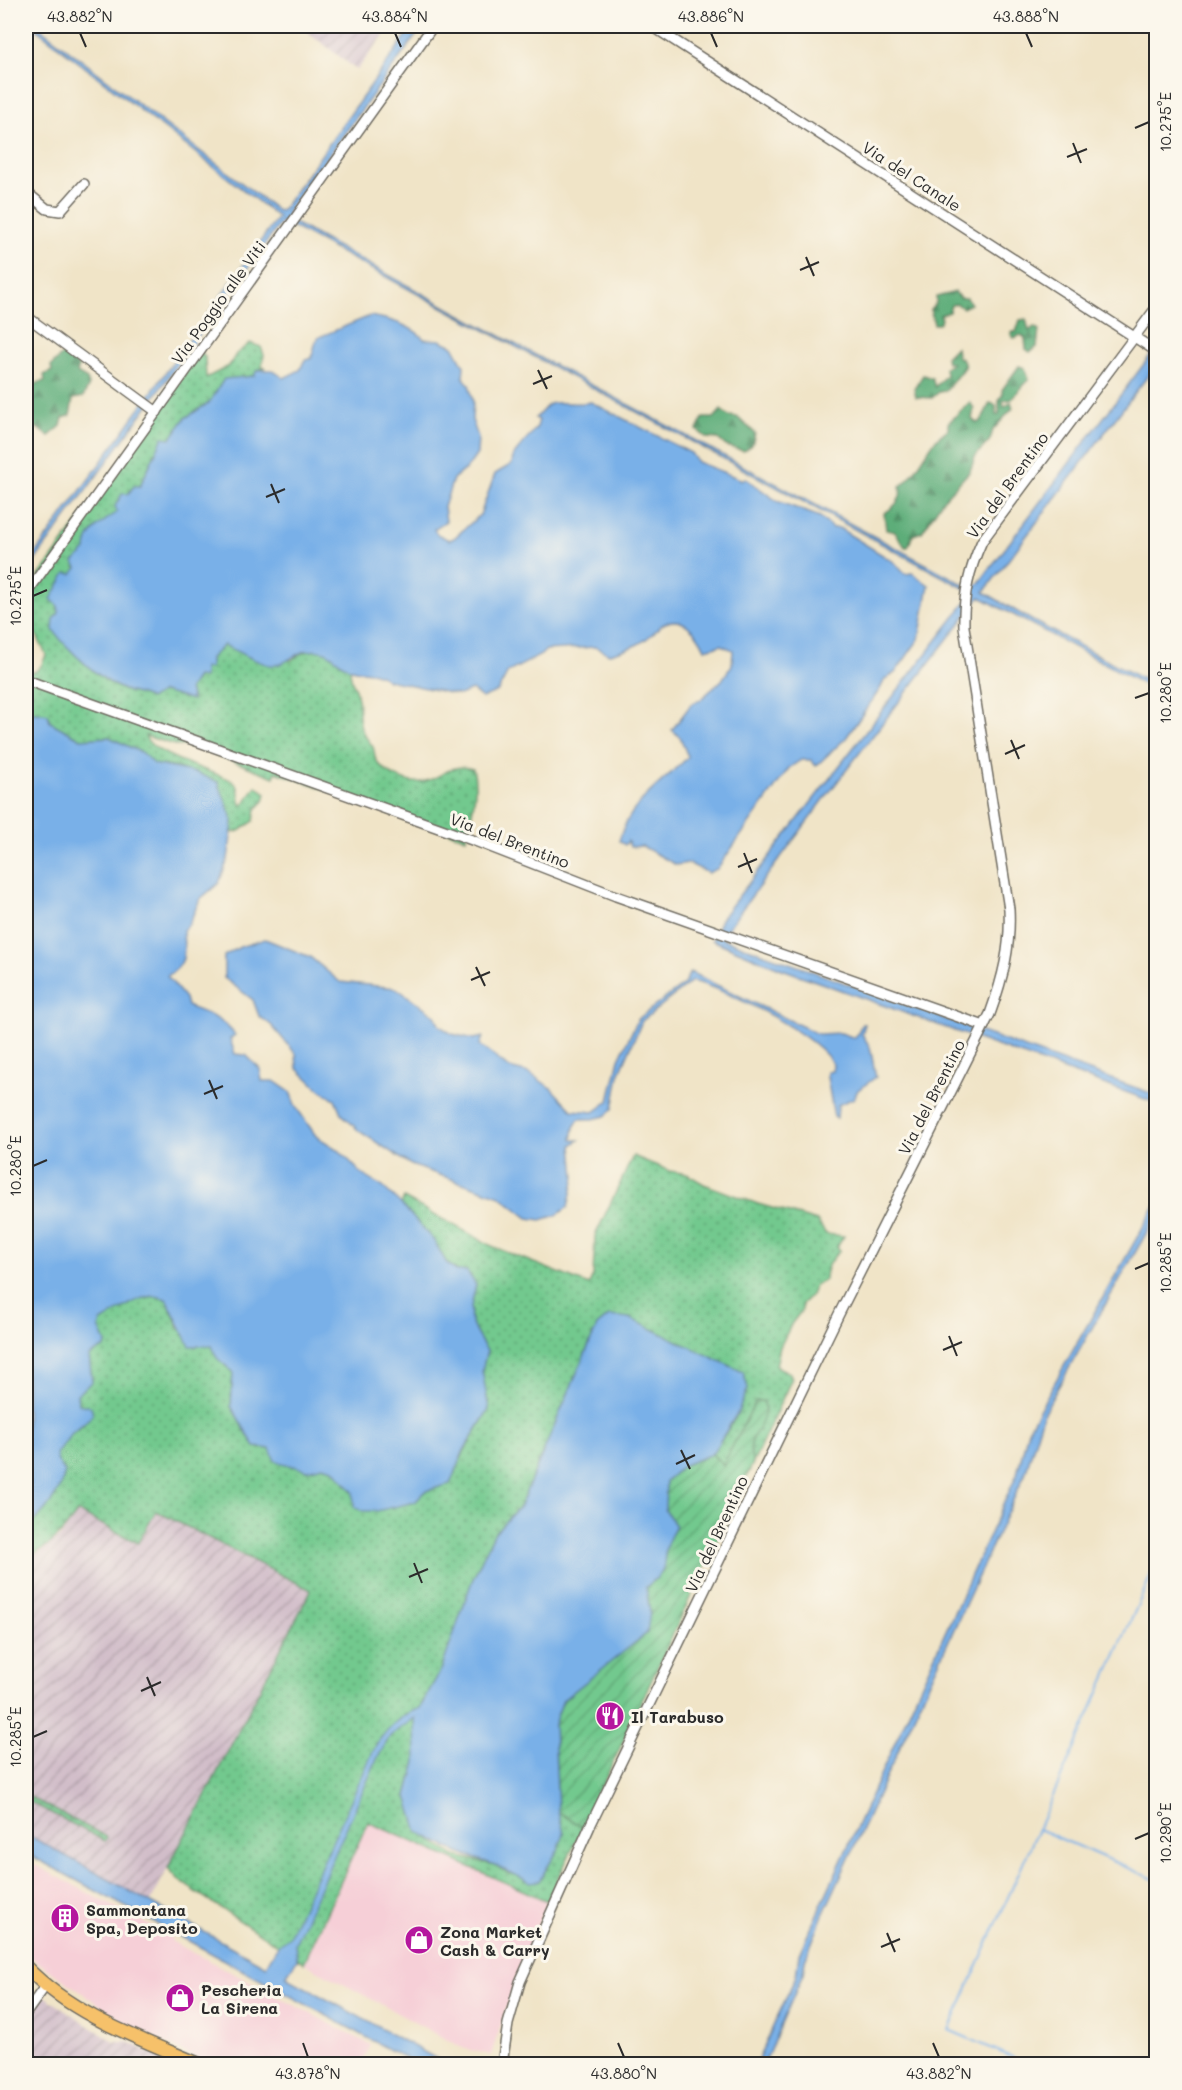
<svg xmlns="http://www.w3.org/2000/svg" width="1182" height="2090" viewBox="0 0 1182 2090" font-family="Mali,sans-serif">
  <defs>
    <pattern id="industrial-furrows" width="10" height="10" patternUnits="userSpaceOnUse" patternTransform="scale(1.5)"><rect width="10" height="10" fill="#d1bdc9"/><path d="M-1 1l2-2M0 10L10 0M9 11l2-2" fill="none" stroke="#aa9aa3"/></pattern>
    <pattern id="grass-dots" width="8" height="8" patternUnits="userSpaceOnUse" patternTransform="scale(1.5)"><rect width="8" height="8" fill="#72c98e"/><path d="M2 2h.1M6 6h.1" fill="none" stroke="#5ea374" stroke-width="1.8" stroke-linecap="round"/></pattern>
    <pattern id="forest-firs" width="22" height="20" patternUnits="userSpaceOnUse" patternTransform="scale(1.5)"><rect width="22" height="20" fill="#5dad79"/><path d="M5 1l3.5 6h-7zM16 11l3.5 6h-7z" fill="#4d8d63"/></pattern>
    <pattern id="garden-furrows" width="10" height="10" patternUnits="userSpaceOnUse" patternTransform="scale(1.5)"><rect width="10" height="10" fill="#72c98e"/><path d="M-1 1l2-2M0 10L10 0M9 11l2-2" fill="none" stroke="#5ea374"/></pattern>
  </defs>
  <rect width="100%" height="100%" fill="#fbf7ec"/>
  <filter id="ink" filterUnits="userSpaceOnUse"><feTurbulence type="fractalNoise" baseFrequency=".0167" numOctaves="2"/><feDisplacementMap in="SourceGraphic" scale="12" xChannelSelector="R" yChannelSelector="G"/><feConvolveMatrix kernelMatrix="1 2 1 2 8 2 1 2 1" color-interpolation-filters="sRGB"/></filter>
  <filter id="wash" filterUnits="userSpaceOnUse"><feTurbulence type="fractalNoise" baseFrequency=".008" numOctaves="4" result="noise"/><feDisplacementMap in="SourceGraphic" scale="24" xChannelSelector="R" yChannelSelector="G"/><feGaussianBlur stdDeviation="1.35" result="paint"/><feColorMatrix in="noise" values="0 0 0 0 0 0 0 0 0 0 0 0 0 0 0 0 0 1.4 0 .05"/><feComposite in="paint" operator="in"/></filter>
  <g filter="url(#wash)">
    <rect width="100%" height="100%" fill="#f0e4c7"/>
    <g fill="#f6cfd7">
      <polygon points="368,1822 547,1901 516,1977 491,2055 462,2048 304,1963"/>
      <polygon points="26,1860 172,1937 171,1941 371,2045 362,2064 208,2064 127,2024 26,1954"/>
    </g>
    <g fill="url(#industrial-furrows)">
      <polygon points="300,26 391,26 357,70"/>
      <polygon points="155,1511 311,1590 150,1903 26,1834 26,1557 39,1553 60,1537 78,1512 137,1543"/>
      <polygon points="44,1996 114,2042 128,2042 175,2064 26,2064 26,2021"/>
    </g>
    <g fill="url(#grass-dots)" stroke="#4e7a5c" stroke-width="1.5">
      <path d="M250,343L261,347L264,355L262,367L266,368L257,370L254,376L224,380L209,403L185,418L171,438L155,453L140,486L117,512L93,531L86,550L74,562L77,568L58,606L59,614L54,618C56,625 57,635 62,640C77,658 102,681 123,690C133,694 141,693 150,699L163,692L192,700L189,689L204,668L211,664L210,658L224,645L260,662L292,660C300,651 319,647 332,653C338,657 345,664 350,669C350,681 356,688 358,699C360,707 358,715 360,723C361,733 368,739 373,747C375,751 374,756 376,760C384,773 406,784 421,782C444,779 447,762 473,769C479,791 471,816 466,838L276,772L274,777L192,745L178,746L145,736C153,756 213,771 233,781L238,787L241,805L244,804L256,786L266,793L264,801L256,809L254,821L239,831L232,833L233,821L218,782L178,768L154,764L142,753L109,737L81,739L50,722L48,714L26,711V671L35,672L41,666L46,655L36,634L26,629V594L201,351L205,357L206,378L229,366L236,354Z"/>
      <path d="M633,1156L670,1171L687,1174L704,1184L758,1204L817,1221L826,1234L844,1236L837,1247L840,1250C831,1260 825,1266 825,1280L815,1285L811,1295L802,1304V1310L792,1323L780,1347L776,1366L790,1373L792,1378L753,1463C745,1443 759,1427 765,1408L763,1401H756L723,1465L712,1454C728,1429 751,1403 743,1372L629,1318L609,1316L597,1326L520,1506L495,1532L472,1581L442,1668L416,1714V1762L407,1796L419,1832L455,1856L495,1865L508,1873L539,1881L558,1850L564,1833L558,1812L583,1827L547,1901L368,1822L304,1963L181,1882L168,1868L311,1590L156,1511L138,1543L78,1512C63,1532 50,1549 26,1557V1529C44,1512 59,1497 65,1472L58,1462L56,1454L72,1433L84,1425L77,1394L92,1382L89,1356L105,1347L106,1343L99,1327L101,1322L138,1298L160,1296L167,1300L179,1328L212,1346L218,1358L233,1373L231,1406L255,1447L270,1449L276,1461L307,1470L323,1466L334,1469L353,1492L400,1505L415,1502L426,1491L450,1484L465,1450L489,1409L482,1370L487,1351C468,1321 467,1319 476,1285L446,1262L435,1242L401,1204L404,1198L494,1247L589,1285L593,1275L595,1236Z"/>
    </g>
    <g fill="url(#forest-firs)" stroke="#446c52" stroke-width="1.5">
      <polygon points="955,292 960,298 967,298 971,304 963,308 957,304 951,305 949,312 940,315 942,318 939,324 934,324 930,309 936,303 936,297"/>
      <polygon points="1026,319 1029,331 1034,327 1039,330 1037,347 1030,352 1026,349 1025,338 1021,335 1014,338 1011,335 1011,332 1016,332 1020,320"/>
      <polygon points="956,347 957,356 963,360 965,366 945,391 939,392 932,398 916,397 914,389 923,375 932,378 935,387 946,375 945,368 952,363 947,362 946,357"/>
      <path d="M64,353L68,354L69,360L73,359L79,366L77,373L87,379L89,385L83,397L73,399L70,416L63,418L61,426L49,436L31,424C30,417 27,415 26,411C22,397 32,382 45,381L44,375L52,371L51,366Z"/>
      <path d="M1019,366L1025,368L1029,379L1012,399L1003,401L1004,407L1011,402L1013,408L993,430L990,440L975,457L970,471L942,501L922,532L913,535L908,547H905L895,532L886,530L884,513C895,507 903,498 900,486C911,480 924,457 931,446C935,439 942,434 948,429V423L970,402L974,409L972,419L977,423L981,421L990,403L996,405V415H999V400L1003,394L1002,390Z"/>
      <polygon points="721,410 729,416 737,417 755,433 752,445 744,451 726,446 718,439 707,438 697,430 703,418 714,418"/>
    </g>
    <g fill="url(#garden-furrows)" stroke="#4e7a5c" stroke-width="1.5">
      <path d="M756,1401H763C772,1425 741,1435 753,1463L583,1827L558,1812L554,1724L563,1700L597,1672L650,1612L646,1587C669,1570 661,1567 667,1544C669,1538 673,1532 676,1526L665,1510L666,1481L684,1465L712,1454L723,1465Z"/>
      <polygon points="26,1795 107,1837 105,1841 26,1800"/>
    </g>
    <g fill="#79b0e8" stroke="#526e8a" stroke-width="1.5">
      <polygon points="32,26 37,26 278,211 282,210 413,26 423,26 288,211 287,219 463,316 965,585 974,588 979,583 1156,348 1156,365 984,592 1033,621 1156,686 1156,691 980,597 831,790 722,936 723,939 1156,1095 1156,1103 782,969 712,940 721,919 973,593 282,221 26,573 26,566 278,217"/>
      <path d="M370,316C389,319 412,326 424,339L440,340L453,346L464,366L463,377L469,384L473,401L472,420L478,437L477,454L468,467L453,479L444,507L446,521L434,529L437,534L449,540L454,538L480,515L495,474L512,464L513,456L537,427L539,420L535,418C541,414 544,407 550,404C561,400 577,406 591,402L691,453L697,462L743,480L745,478L777,501L820,517L832,528H839L894,562L905,574L912,573L929,585L919,639L895,673L885,679L880,689L846,738L816,766L811,760H801L789,768L717,869L708,873L688,863L676,865L642,846L630,847L628,841L625,845L619,841C629,802 662,784 688,757L680,737L672,730L692,703L700,700L722,680L732,665L733,650L721,645L705,649C698,633 681,612 662,625C655,631 648,639 640,643C631,648 619,651 609,654L596,647L546,650L541,655L508,672L498,691L482,698L472,690L459,695L388,680C373,668 362,674 349,668C331,659 332,648 307,651C294,652 286,667 270,665C261,664 234,650 224,645L210,658V668H204V678L197,677L189,689L192,700L163,692L150,699C141,693 133,694 124,690C100,680 68,650 53,630L54,618L59,613L58,606L51,599L66,573L72,574L77,568L74,562L86,550C86,531 104,522 117,512L115,506L122,494H128L134,486H140L163,437L171,438L185,418L209,403L224,379L254,376L257,370H272L284,378L300,370L304,361L312,358L315,344L319,337Z"/>
      <path d="M26,711L48,714L50,722L81,739L109,737L142,753L154,764L197,773L218,782L233,821L228,859L219,883L200,899L189,924L183,930C184,953 188,964 167,976L185,998L187,1006C207,1014 221,1017 235,1035L230,1039L235,1054L246,1055L260,1069L262,1081H274L290,1092L296,1107L316,1136L340,1151L363,1175L383,1187L401,1204L435,1242L446,1262L456,1271H467L476,1285C467,1320 468,1321 487,1351L482,1370L489,1409L464,1450L450,1484L426,1491L415,1502L377,1511H363L354,1507L353,1492L334,1469L323,1466L307,1470L275,1461L270,1449L255,1447L231,1406L233,1372L217,1358L212,1346H190L167,1300C145,1287 120,1312 101,1322L99,1327L106,1343L105,1347L89,1356L92,1382L77,1394L78,1404L91,1407L93,1415L72,1433L56,1454L58,1462L65,1472C59,1496 44,1513 26,1529Z"/>
      <path d="M265,939L310,957L340,982L396,988L435,1015L439,1025L452,1034L474,1039L483,1037L480,1045L509,1068L529,1073L551,1088L572,1110L594,1112L609,1101L619,1059L638,1019L684,984L690,972L818,1034L841,1033L855,1038L862,1024H865L862,1034L870,1047L876,1077L858,1090L854,1098L838,1105L837,1119L834,1117L827,1077V1072L832,1071L833,1065C821,1037 724,988 692,981L642,1021L619,1075L613,1109L605,1116L593,1119H579L574,1127L572,1140H579L572,1145L575,1177L568,1207L557,1215L541,1220L528,1218L500,1196L411,1165L359,1131L341,1113L335,1099L320,1090L297,1068L296,1054L271,1025L259,1016L253,1000L224,978V956L240,947Z"/>
      <polygon points="1156,1204 1156,1216 1044,1412 1025,1474 822,1917 805,1960 803,1974 764,2064 756,2064 796,1976 799,1954 1017,1474 1028,1430 1038,1412"/>
      <path d="M609,1316L629,1318L743,1372L748,1388L738,1412L712,1454L684,1465L666,1481L665,1510L676,1526C673,1532 669,1538 667,1544C661,1568 670,1569 646,1587L650,1612L647,1633L563,1700L554,1724L558,1812L564,1833L558,1850L539,1881L530,1882L495,1865L459,1853L418,1832L407,1796L416,1762L415,1718L390,1736L377,1759L295,1944L297,1959L286,1977L446,2064H416L26,1853V1834L266,1966L278,1945L289,1937L377,1743C390,1726 400,1715 420,1708L442,1668L472,1581L495,1532L520,1506L597,1326Z"/>
    </g>
    <g fill="none" stroke-linecap="round" stroke-linejoin="round">
      <g stroke="#79b0e8" stroke-width="2">
        <polyline points="1038,1829 1156,1880"/>
        <polyline points="1028,2064 949,2030 1156,1564"/>
      </g>
    </g>
  </g>
  <g filter="url(#ink)">
    <g fill="none" stroke-linecap="round" stroke-linejoin="round">
      <g stroke="#706c62" stroke-width="12">
        <g id="minor">
          <polyline points="652,26 1156,351"/>
          <polyline points="26,192 47,209 60,211 84,184"/>
          <polyline points="26,316 157,412"/>
          <polyline points="26,594 433,26"/>
          <polyline points="26,680 475,841 616,896 984,1026"/>
          <polyline points="26,2013 46,1985"/>
          <path d="M502,2064L508,2024L520,1982L590,1826L839,1314L990,1014C1003,978 1011,947 1009,909L964,627C963,595 969,570 982,541L1156,308"/>
        </g>
      </g>
      <g stroke="#706c62" stroke-width="15">
        <path id="major" d="M26,1967C72,2015 138,2038 199,2064"/>
      </g>
      <use href="#minor" stroke="#fff" stroke-width="9"/>
      <use href="#major" stroke="#f6c16b" stroke-width="12"/>
    </g>
  </g>
  <path fill="none" stroke="#2b2b2b" stroke-width="2" d="M80,33L86,47M395,33L401,47M711,33L717,47M1026,33L1032,47M1135,128L1149,122M1073,143L1081,163M1067,157L1087,149M806,257L814,276M800,270L819,262M538,370L547,389M533,384L552,376M271,484L279,503M266,497L285,489M33,596L47,590M1135,698L1149,693M1011,740L1019,759M1005,754L1025,745M744,853L752,873M738,867L757,859M476,967L485,986M471,980L490,972M209,1080L217,1099M204,1094L223,1086M33,1166L47,1160M1135,1269L1149,1263M949,1336L957,1356M943,1350L962,1342M681,1450L690,1469M676,1464L695,1455M414,1563L422,1583M409,1577L428,1569M147,1677L155,1696M141,1691L161,1682M33,1737L47,1731M1135,1839L1149,1833M887,1933L895,1952M881,1947L900,1939M303,2043L308,2057M618,2043L624,2057M933,2043L939,2057"/>
  <defs>
    <g id="restaurant-disc" transform="scale(1.5)"><circle r="9.5" fill="#b5179e" stroke="#fbf7ec"/><path d="M-5-6h1v4h1v-4h1v4h1v-4h1v5L-1.5 .5V6h-2V.5L-5-1ZM5-6V6H3V1.5H1.5Q1.5-4 5-6Z" fill="#fff"/></g>
    <g id="building-disc" transform="scale(1.5)"><circle r="9.5" fill="#b5179e" stroke="#fbf7ec"/><path d="M-4-6H4V6H1V3H-1V6H-4ZM-2.5-4.3h1.7v1.8h-1.7ZM.8-4.3h1.7v1.8H.8ZM-2.5-1h1.7V.8h-1.7ZM.8-1h1.7V.8H.8Z" fill="#fff"/></g>
    <g id="shop-disc" transform="scale(1.5)"><circle r="9.5" fill="#b5179e" stroke="#fbf7ec"/><path d="M-5-2.5h2.3a2.7 3.5 0 0 1 5.4 0H5L5.5 6h-11ZM-1.5-2.5h3a1.5 2.3 0 0 0-3 0Z" fill="#fff"/></g>
  </defs>
  <g fill-rule="evenodd">
    <use href="#restaurant-disc" x="610" y="1716"/>
    <use href="#building-disc" x="65" y="1918"/>
    <use href="#shop-disc" x="419" y="1940"/>
    <use href="#shop-disc" x="180" y="1998"/>
  </g>
  <g text-anchor="middle" dominant-baseline="central" stroke-width="6" stroke-linejoin="round" paint-order="stroke">
    <g font-size="16" fill="#2b2b2b" stroke="#fbf7ec">
      <text transform="translate(912 176) rotate(33)">Via del Canale</text>
      <text transform="translate(218 302) rotate(-54)">Via Poggio alle Viti</text>
      <text transform="translate(1007 485) rotate(-54)">Via del Brentino</text>
      <text transform="translate(510 840) rotate(21)">Via del Brentino</text>
      <text transform="translate(931 1097) rotate(-63)">Via del Brentino</text>
      <text transform="translate(716 1534) rotate(-65)">Via del Brentino</text>
    </g>
    <g font-size="16" font-weight="bold" fill="#2b2b2b" stroke="#fbf7ec" text-anchor="start">
      <text x="631" y="1716">Il Tarabuso</text>
      <text x="86" y="1909">Sammontana<tspan x="86" dy="18">Spa, Deposito</tspan></text>
      <text x="440" y="1931">Zona Market<tspan x="440" dy="18">Cash &amp; Carry</tspan></text>
      <text x="201" y="1989">Pescheria<tspan x="201" dy="18">La Sirena</tspan></text>
    </g>
  </g>
  <rect width="1182" height="2090" fill="none" stroke="#fbf7ec" stroke-width="66"/>
  <rect x="33" y="33" width="1116" height="2024" fill="none" stroke="#2b2b2b" stroke-width="2"/>
  <g font-size="15" text-anchor="middle" fill="#2b2b2b">
    <text x="80" y="22">43.882°N</text>
    <text x="395" y="22">43.884°N</text>
    <text x="711" y="22">43.886°N</text>
    <text x="1026" y="22">43.888°N</text>
    <text transform="translate(1166 122) rotate(-90)" y="5">10.275°E</text>
    <text transform="translate(16 596) rotate(-90)" y="5">10.275°E</text>
    <text transform="translate(1166 693) rotate(-90)" y="5">10.280°E</text>
    <text transform="translate(16 1166) rotate(-90)" y="5">10.280°E</text>
    <text transform="translate(1166 1263) rotate(-90)" y="5">10.285°E</text>
    <text transform="translate(16 1737) rotate(-90)" y="5">10.285°E</text>
    <text transform="translate(1166 1833) rotate(-90)" y="5">10.290°E</text>
    <text x="308" y="2079">43.878°N</text>
    <text x="624" y="2079">43.880°N</text>
    <text x="939" y="2079">43.882°N</text>
  </g>
</svg>
